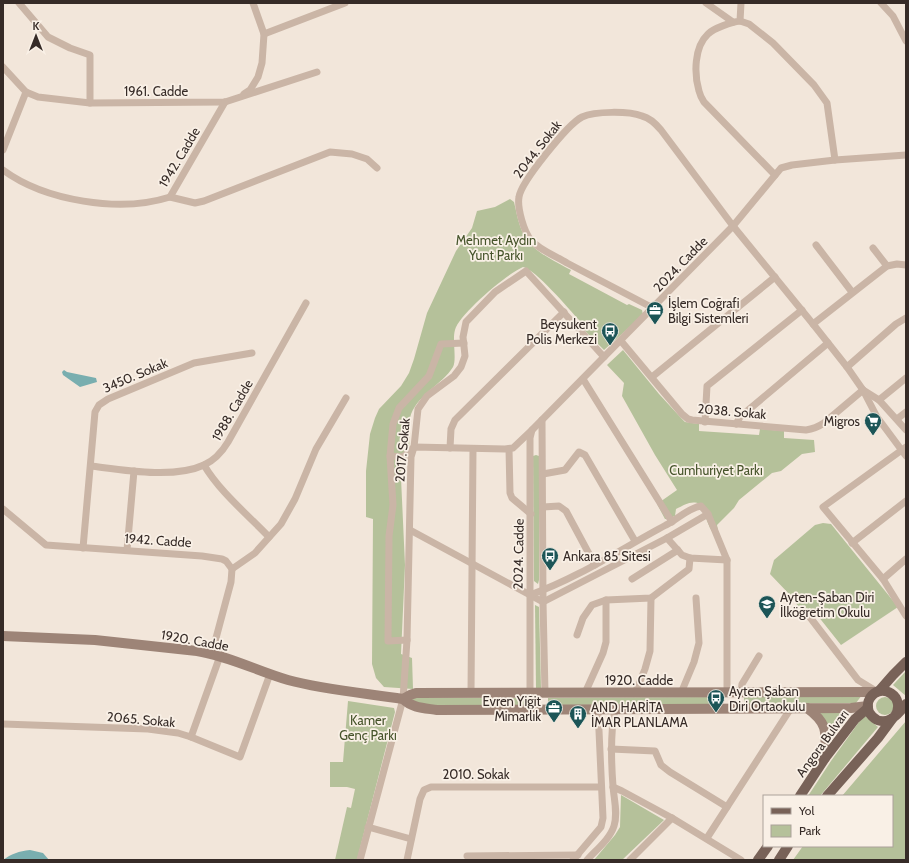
<svg xmlns="http://www.w3.org/2000/svg" width="909" height="863" viewBox="0 0 909 863" font-family="Cabin,sans-serif">
  <rect width="100%" height="100%" fill="#f2e6da"/>
  <g fill="#b5c19a">
    <path d="M510,199L514,202C517,214 519,229 527,240C535,252 558,263 571,270L569,274L627,305L629,304L642,310L643,315L604,350L579,325V320C570,310 534,268 523,267C508,273 459,314 455,330C452,340 457,359 453,367C442,385 415,396 410,418C408,428 410,438 409,448L400,456L405,565L401,654L412,658L413,689L384,687L376,678L372,664L373,519L366,517V471L370,434L375,418L379,409L401,386L409,373L414,359L427,313L456,251L472,228L477,211L495,207Z"/>
    <path d="M623,350L659,394L682,419L685,422L699,424V431L759,435L760,429L784,431V438L814,440L815,452L802,454L781,471L772,473L739,500L734,508L717,525L718,530L713,533L710,528L700,504C691,500 685,505 676,509L675,516L668,519H665L657,504L677,490L655,455L622,396L624,383L607,365Z"/>
    <polygon points="536,455 539,456 539,580 538,584 534,581 533,456"/>
    <polygon points="823,523 831,524 898,607 841,645 814,611 806,617 790,595 770,574 774,560 815,525"/>
    <polygon points="535,605 539,607 541,688 536,688"/>
    <polygon points="906,671 906,696 893,685"/>
    <polygon points="862,695 856,703 744,704 744,697"/>
    <polygon points="722,697 722,704 721,704 549,705 548,704 548,698"/>
    <circle cx="885" cy="706" r="9"/>
    <polygon points="415,698 524,698 527,700 525,705 441,707 411,702 410,699"/>
    <polygon points="348,701 394,708 395,712 357,860 335,860 347,807 351,808 355,789 347,787 330,787 330,762 343,762"/>
    <polygon points="818,711 850,711 829,738"/>
    <polygon points="864,715 878,727 820,796 808,796 831,761"/>
    <polygon points="906,721 906,860 793,860 803,846 892,846 892,796 842,796"/>
    <polygon points="621,795 664,820 622,860 594,860 615,835 620,827"/>
  </g>
  <g fill="#79aeaf">
    <polygon points="64,370 67,372 96,378 97,382 80,387 63,375 62,372"/>
    <path d="M30,850L43,853L49,860H3C11,854 19,851 30,850Z"/>
  </g>
  <g fill="none" stroke-linecap="round" stroke-linejoin="round">
    <g stroke="#cab5a6" stroke-width="7">
      <polyline points="19,3 48,37 70,48 90,55 90,103"/>
      <polyline points="706,3 733,22"/>
      <path d="M741,3L740,21C732,22 714,28 708,34C694,47 694,74 699,91C700,95 702,99 704,102L775,175"/>
      <polyline points="881,3 893,16 906,41"/>
      <polyline points="740,21 749,24 773,43 814,85 827,103 835,160"/>
      <polyline points="264,34 345,3"/>
      <polyline points="3,67 26,92 38,97 90,103 225,102 317,72"/>
      <polyline points="244,94 250,90 258,77 262,63 264,34 253,3"/>
      <polyline points="3,150 26,92"/>
      <path d="M3,170C45,201 120,213 170,197L225,102"/>
      <polyline points="170,197 195,203 204,201 330,152 352,154 367,159 377,168"/>
      <polyline points="816,245 852,292"/>
      <polyline points="873,248 887,266"/>
      <path d="M653,308C624,293 596,278 567,263C556,256 539,250 531,240C524,232 517,208 519,197C521,182 568,124 582,117C595,111 629,111 642,116C650,118 656,124 661,130L733,226L813,324L847,367L863,390L877,417L906,456"/>
      <polyline points="813,324 887,266 897,264 906,265"/>
      <path d="M621,341L682,414L688,419L692,420L806,430C813,429 818,427 824,423L863,390"/>
      <polyline points="847,367 896,324 906,318"/>
      <polyline points="652,377 775,277"/>
      <polyline points="583,379 672,522"/>
      <polyline points="863,390 879,400 906,430"/>
      <polyline points="879,400 906,378"/>
      <polyline points="897,419 906,412"/>
      <polyline points="542,420 543,602 545,693"/>
      <polyline points="705,422 707,386 802,310"/>
      <polyline points="736,424 740,417 828,343"/>
      <polyline points="906,447 823,507 883,579 906,616"/>
      <polyline points="450,448 451,429 455,420 564,312"/>
      <polyline points="509,449 510,493 512,498 531,514"/>
      <polyline points="390,456 403,457 414,447 505,449 513,448 532,430"/>
      <path d="M204,465C219,491 248,515 269,537"/>
      <path d="M91,466C123,470 174,479 204,465C215,460 222,452 228,442L306,303"/>
      <polyline points="543,474 565,470 579,452 585,455 635,541"/>
      <polyline points="543,507 559,506 566,511 595,565"/>
      <polyline points="3,509 46,545 202,556 222,559 226,561 232,569 231,582 212,653"/>
      <polyline points="410,530 543,602 667,538 708,514"/>
      <polyline points="852,543 906,501"/>
      <polyline points="83,548 95,412 99,405 108,399 194,363 252,353"/>
      <polyline points="127,550 134,471"/>
      <polyline points="232,569 255,553 281,524 295,499 316,449 346,398"/>
      <polyline points="632,579 678,550"/>
      <polyline points="883,579 906,559"/>
      <path d="M530,595C578,578 621,549 666,525C678,519 688,508 701,506L708,514L727,560L690,558L682,555L667,538"/>
      <polyline points="809,616 858,680 876,691"/>
      <polyline points="577,635 583,618 592,605 606,600 651,598 689,569 690,558"/>
      <polyline points="407,640 388,641 389,536 393,505 390,456 393,424 399,408 429,376 441,344 464,343"/>
      <polyline points="471,693 473,449"/>
      <polyline points="530,693 530,438 532,430 733,226 781,168 792,165 835,160 906,155"/>
      <polyline points="585,693 603,653 606,642 606,600"/>
      <polyline points="635,693 645,669 650,651 651,598"/>
      <polyline points="681,693 694,662 699,643 696,598"/>
      <polyline points="727,693 727,560"/>
      <polyline points="741,693 742,684 759,656"/>
      <polyline points="3,724 148,729 178,733 191,737 220,656"/>
      <polyline points="191,737 240,757 270,674"/>
      <polyline points="611,749 655,751 661,765 670,772 727,807"/>
      <polyline points="613,787 622,791 672,818 741,860"/>
      <polyline points="368,827 411,839"/>
      <polyline points="707,838 791,708"/>
      <polyline points="467,856 578,855"/>
      <polyline points="360,860 403,699 407,640 411,457 414,447 418,409 427,396 454,376 461,367 465,356 463,337 466,322 495,292 526,271 604,357"/>
      <polyline points="407,860 420,799 424,790 431,787 601,787"/>
      <polyline points="573,860 601,827 603,818 598,709"/>
      <path d="M587,860C596,850 610,839 614,826C618,813 614,800 613,786C611,760 610,734 615,709"/>
      <polyline points="630,860 672,818"/>
    </g>
    <g stroke="#9d8477" stroke-width="10">
      <path d="M3,636L95,640L197,651C229,656 257,671 288,680C325,690 364,693 403,699C412,708 424,708 437,710L851,708L868,706"/>
      <polyline points="403,699 410,695 416,693 877,692"/>
      <path d="M807,708C829,724 826,733 825,758"/>
    </g>
    <g stroke="#786258" stroke-width="10">
      <polyline points="879,691 893,675 906,662"/>
      <path d="M895,716C907,697 881,681 870,698C862,711 877,727 891,719C897,716 902,709 906,704"/>
      <polyline points="800,796 825,758 855,719 868,708"/>
      <polyline points="827,796 878,738 892,719"/>
      <polyline points="758,860 768,846"/>
      <polyline points="779,860 788,846"/>
    </g>
  </g>
  <defs>
    <g id="office-pin" transform="scale(0.9)"><path d="M0 17L-7.5 6A9.5 9.5 0 1 1 7.5 6Z" fill="#1c5557" stroke="#f9f0e6"/><path d="M-6-3h4V-5.5h4V-3h4V5H-6ZM-1-4.5V-3h2v-1.5ZM-6 0V1H6V0Z" fill="#fff"/></g>
    <g id="bus-pin" transform="scale(0.9)"><path d="M0 17L-7.5 6A9.5 9.5 0 1 1 7.5 6Z" fill="#1c5557" stroke="#f9f0e6"/><path d="M-5-6H5V4H4V6H2V4H-2V6H-4V4H-5ZM-3.5-4V0h7V-4ZM-3.5 1.2v1.5H-2V1.2ZM2 1.2v1.5H3.5V1.2Z" fill="#fff"/></g>
    <g id="supermarket-pin" transform="scale(0.9)"><path d="M0 17L-7.5 6A9.5 9.5 0 1 1 7.5 6Z" fill="#1c5557" stroke="#f9f0e6"/><path d="M-6-5.5h2.5l.6 2H6L4.5 2H-2.5L-4.4-4H-6ZM-1.5 3.2a1.3 1.3 0 1 0 .1 0ZM3 3.2a1.3 1.3 0 1 0 .1 0Z" fill="#fff"/></g>
    <g id="school-pin" transform="scale(0.9)"><path d="M0 17L-7.5 6A9.5 9.5 0 1 1 7.5 6Z" fill="#1c5557" stroke="#f9f0e6"/><path d="M0-5L7-2L0 1L-7-2ZM-4 1L0 2.5L4 1V4Q0 6-4 4Z" fill="#fff"/></g>
    <g id="building-pin" transform="scale(0.9)"><path d="M0 17L-7.5 6A9.5 9.5 0 1 1 7.5 6Z" fill="#1c5557" stroke="#f9f0e6"/><path d="M-4-6H4V6H1V3H-1V6H-4ZM-2.5-4.3h1.7v1.8h-1.7ZM.8-4.3h1.7v1.8H.8ZM-2.5-1h1.7V.8h-1.7ZM.8-1h1.7V.8H.8Z" fill="#fff"/></g>
  </defs>
  <g fill-rule="evenodd">
    <use href="#office-pin" x="655" y="310"/>
    <use href="#bus-pin" x="610" y="331"/>
    <use href="#supermarket-pin" x="873" y="421"/>
    <use href="#bus-pin" x="550" y="556"/>
    <use href="#school-pin" x="767" y="604"/>
    <use href="#bus-pin" x="716" y="698"/>
    <use href="#office-pin" x="554" y="708"/>
    <use href="#building-pin" x="578" y="714"/>
  </g>
  <g text-anchor="middle" dominant-baseline="central" stroke-width="3.5" stroke-linejoin="round" paint-order="stroke">
    <g font-size="13" fill="#362b27" stroke="#f9f0e6">
      <text x="156" y="91">1961. Cadde</text>
      <text transform="translate(537 149) rotate(-52)">2044. Sokak</text>
      <text transform="translate(179 157) rotate(-59)">1942. Cadde</text>
      <text transform="translate(680 264) rotate(-46)">2024. Cadde</text>
      <text transform="translate(135 375) rotate(-23)">3450. Sokak</text>
      <text transform="translate(232 410) rotate(-60)">1988. Cadde</text>
      <text transform="translate(732 411) rotate(5)">2038. Sokak</text>
      <text transform="translate(402 450) rotate(-85)">2017. Sokak</text>
      <text transform="translate(158 540) rotate(4)">1942. Cadde</text>
      <text transform="translate(518 554) rotate(-89)">2024. Cadde</text>
      <text transform="translate(195 640) rotate(10)">1920. Cadde</text>
      <text x="639" y="680">1920. Cadde</text>
      <text transform="translate(141 719) rotate(5)">2065. Sokak</text>
      <text transform="translate(822 743) rotate(-54)">Angora Bulvarı</text>
      <text x="476" y="774">2010. Sokak</text>
    </g>
    <g font-size="13" fill="#46542b" stroke="#f9f0e6">
      <text x="496" y="240">Mehmet Aydın<tspan x="496" dy="15">Yunt Parkı</tspan></text>
      <text x="716" y="470">Cumhuriyet Parkı</text>
      <text x="368" y="720">Kamer<tspan x="368" dy="15">Genç Parkı</tspan></text>
    </g>
    <g font-size="13" fill="#362b27" stroke="#f9f0e6" text-anchor="start">
      <text x="668" y="303">İşlem Coğrafi<tspan x="668" dy="15">Bilgi Sistemleri</tspan></text>
      <text x="597" y="324" text-anchor="end">Beysukent<tspan x="597" dy="15">Polis Merkezi</tspan></text>
      <text x="860" y="421" text-anchor="end">Migros</text>
      <text x="563" y="556">Ankara 85 Sitesi</text>
      <text x="780" y="597">Ayten-Şaban Diri<tspan x="780" dy="15">İlköğretim Okulu</tspan></text>
      <text x="729" y="691">Ayten Şaban<tspan x="729" dy="15">Diri Ortaokulu</tspan></text>
      <text x="541" y="701" text-anchor="end">Evren Yiğit<tspan x="541" dy="15">Mimarlık</tspan></text>
      <text x="591" y="707">AND HARİTA<tspan x="591" dy="15">İMAR PLANLAMA</tspan></text>
    </g>
  </g>
  <rect width="909" height="863" fill="none" stroke="#362b27" stroke-width="8"/>
  <rect x="763" y="795" width="130" height="52" fill="#f9f0e6" stroke="#aba19a"/>
  <rect x="771" y="808" width="20" height="6" fill="#786258" stroke="#aba19a"/>
  <text x="799" y="815" font-size="12" fill="#362b27">Yol</text>
  <rect x="771" y="825" width="20" height="12" fill="#b5c19a" stroke="#aba19a"/>
  <text x="799" y="835" font-size="12" fill="#362b27">Park</text>
  <g transform="translate(36 36)" stroke="#f9f0e6" stroke-width="3" paint-order="stroke">
  <path d="M0-3L7 15L0 10L-7 15Z" fill="#362b27"/>
  <text y="-6" font-size="11" font-weight="bold" text-anchor="middle" fill="#362b27">K</text>
  </g>
</svg>
